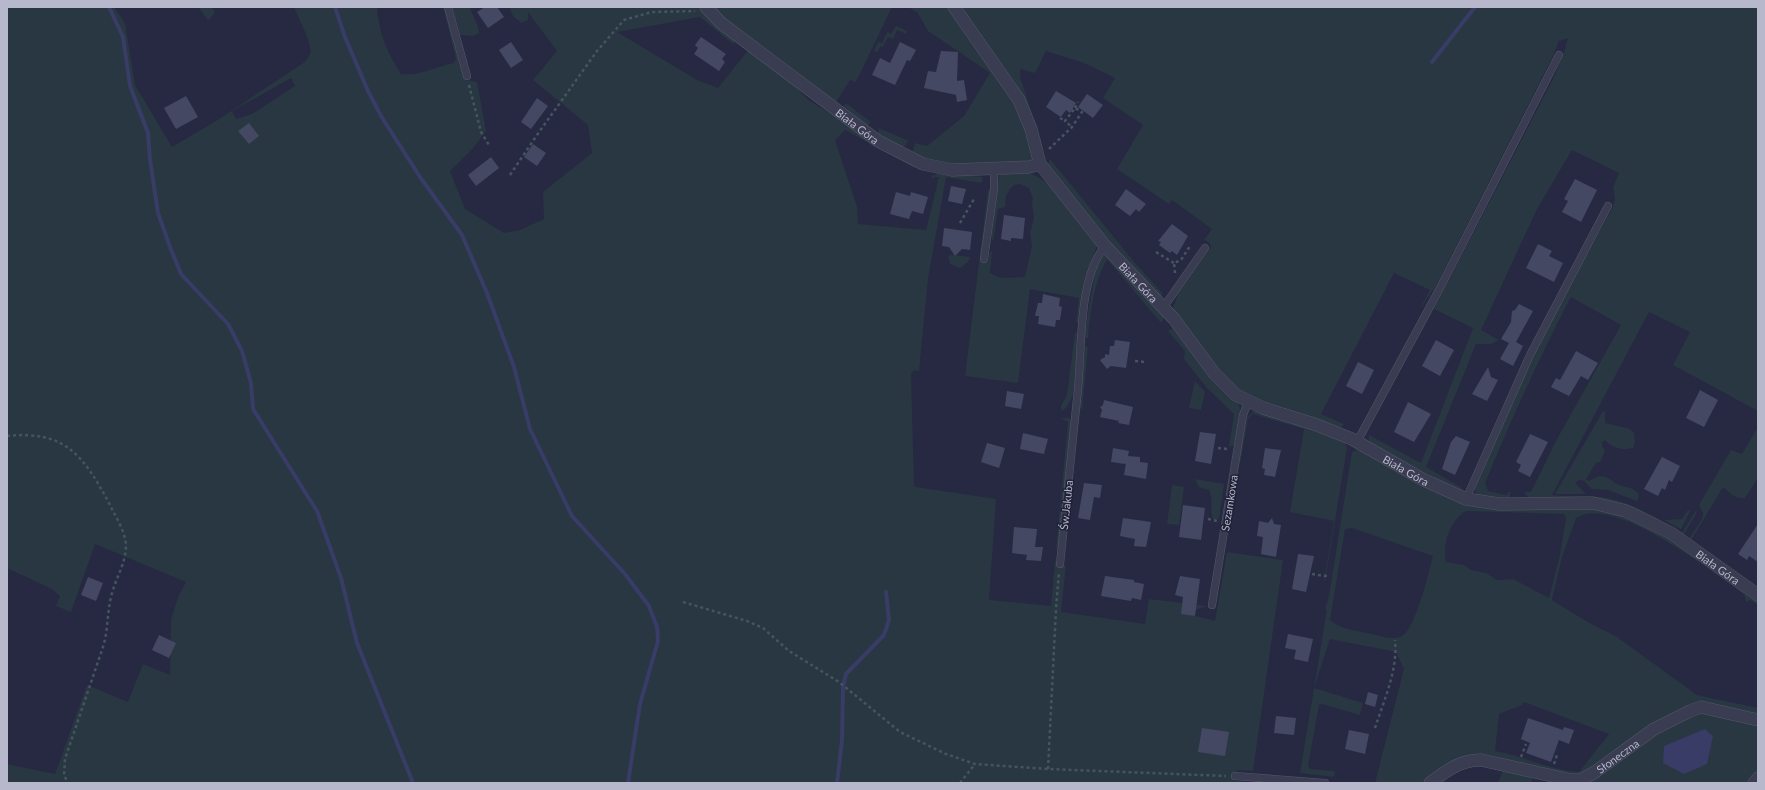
<svg xmlns="http://www.w3.org/2000/svg" width="1765" height="790" viewBox="0 0 1765 790" font-family="Lato,sans-serif">
  <rect width="100%" height="100%" fill="#262941"/>
  <g fill="#283742" fill-rule="evenodd">
    <path d="M7,7H114L125,23L135,85L172,147L221,118L306,61L311,52L308,39L294,7H379L377,9C380,36 387,51 401,74C420,76 437,66 454,63L456,59L443,7H446L466,80L477,82L486,131L474,147L450,171L465,209L504,233L520,230L544,219L543,192L592,153L588,125L533,80L557,51L528,12V20L521,23L513,16L509,7H700L736,40L733,44L700,17L617,32L697,80L718,88L749,49L786,77L807,99L916,167L915,168L845,130L835,140L857,207L858,224L926,230L939,177H934L931,180L932,176L940,173L982,177L983,180L981,183L946,177L928,279L919,371L914,370L911,374L914,486L916,487L996,499L989,600L1051,606L1055,561L1060,564L1066,565L1061,612L1145,624L1149,599L1207,606L1195,610V616L1215,621L1227,552L1283,560L1253,771L1237,770L1235,780L1252,783H7V764L55,774L87,685L128,702L143,664L170,675L171,620L178,597L186,582L95,544L71,612L56,606L60,596L52,589L7,568ZM291,78L295,86L252,114L236,119L232,111Z"/>
    <polygon points="198,7 212,7 215,13 208,20"/>
    <path d="M452,7H470C472,16 479,24 479,33L473,36L460,35Z"/>
    <polygon points="710,7 892,7 856,82 850,80 835,104"/>
    <path d="M908,7H1758V411L1673,365L1690,332L1649,312L1552,495C1570,497 1589,495 1607,498C1634,503 1659,519 1682,533L1696,510V514L1684,534L1683,535L1647,515L1529,499L1524,492H1531L1557,439L1621,325L1571,297C1539,358 1511,420 1485,483L1488,491L1507,495L1508,492H1511L1509,499L1476,495L1475,487L1532,357L1613,207L1615,199L1613,187L1619,173L1572,150L1537,209L1481,330L1499,340L1491,344H1476L1426,467L1464,489L1460,490L1454,488L1369,443V435L1421,463L1473,328L1434,309L1554,77L1563,56L1568,38L1559,41L1553,56L1436,286L1419,310L1430,290L1394,273L1321,414L1344,424L1340,429L1264,405L1232,387L1203,352L1173,308L1178,294L1211,247L1209,242L1204,240L1212,229L1172,200L1169,204L1117,169L1143,125L1103,98L1115,78L1084,63L1046,51L1035,73L1020,69V77L1043,147L1034,152L1032,161L945,165L915,156L913,151L915,143L927,146L964,116L990,73L928,31L917,12Z"/>
    <polygon points="896,26 907,31 906,34 897,30 893,39 888,37 883,47 881,46 877,52 874,51 878,42 882,43 887,32 891,34"/>
    <polygon points="846,103 871,122 866,127 841,109"/>
    <polygon points="879,128 909,141 902,149 878,134"/>
    <polygon points="1050,159 1135,263 1163,294 1159,298 1108,241 1047,168"/>
    <path d="M1025,172C1054,178 1080,221 1098,243L1088,271L1079,322L1076,323L1079,298L1030,289L1018,383L965,376L988,190L990,189L981,261L988,262L990,252H992L990,273L1001,278L1025,277L1032,246L1030,233L1034,218L1032,203L1033,198L1029,188L1020,184L1014,185L1010,189L1006,196L1005,207L998,209L993,241L991,238L999,176L1001,173Z"/>
    <polygon points="951,255 970,257 968,262 960,268 950,264 948,256"/>
    <path d="M1106,255L1165,316L1161,323L1107,259C1094,282 1090,312 1088,338H1084L1094,278L1096,268L1103,256Z"/>
    <polygon points="1173,328 1238,402 1240,409 1234,445 1229,447 1234,414 1207,388 1184,359 1185,351 1168,331"/>
    <path d="M1075,332L1077,334C1076,352 1080,404 1061,411V406L1067,395Z"/>
    <polygon points="1084,346 1088,347 1082,411 1079,406"/>
    <polygon points="1195,381 1205,392 1201,410 1189,408"/>
    <polygon points="1255,410 1259,410 1345,441 1347,448 1325,581 1324,581 1334,521 1290,512 1304,429 1253,414 1248,419 1240,464 1238,464 1247,418"/>
    <path d="M1603,411L1605,412V423L1627,428L1634,432L1635,442L1633,448C1623,451 1612,448 1605,440L1602,442V446L1605,451L1600,462L1596,463L1586,479L1589,481C1593,479 1597,476 1602,476C1609,477 1613,482 1619,485C1627,488 1635,487 1639,495L1637,501L1608,490L1592,489L1584,481L1579,480L1575,483L1586,494H1555Z"/>
    <polygon points="1061,418 1069,418 1072,421 1058,546 1056,550 1068,422"/>
    <path d="M1758,427V478L1745,498C1735,499 1731,494 1723,487L1690,542L1689,539L1702,519L1703,513L1699,505L1731,450L1742,454Z"/>
    <path d="M1359,449L1445,494L1616,512L1667,535L1758,602V605L1750,600L1746,602L1744,594C1714,573 1612,493 1576,518L1562,557L1552,600L1586,621L1617,637L1697,695L1758,708V715L1735,719L1758,727V773L1751,783H1570L1542,770L1490,755L1476,754L1466,756L1452,763L1424,783H1375L1404,669L1396,652L1330,639L1314,688L1363,703L1360,715L1322,704L1319,705L1308,766L1310,769L1335,771L1334,777L1300,773L1327,609H1325L1329,596L1352,452ZM1466,511L1564,514L1566,518L1560,555L1549,598L1513,579L1497,580L1486,573L1471,570L1464,565L1446,562C1442,545 1450,520 1466,511ZM1352,528L1433,556C1429,571 1415,633 1400,637C1389,640 1378,635 1367,633C1354,630 1340,629 1330,620L1345,529ZM1524,702L1609,734L1579,772C1549,770 1524,756 1495,751L1499,714L1522,705Z"/>
    <path d="M1195,479L1224,484L1219,519H1213C1209,509 1214,500 1209,490L1199,487Z"/>
    <polygon points="1172,485 1184,487 1179,525 1167,524"/>
    <polygon points="1688,510 1690,511 1681,529 1664,520 1682,519"/>
    <polygon points="1503,770 1533,777 1531,783 1498,783"/>
  </g>
  <polygon fill="#383c66" points="1705,729 1713,736 1707,764 1684,774 1663,763 1664,746"/>
  <g fill="none" stroke-linecap="round" stroke-linejoin="round">
    <g stroke="#383c66" stroke-width="4">
      <polyline points="109,7 123,37 130,86 148,133 150,160 158,213 170,247 181,274 228,324 242,351 251,383 253,409 317,511 341,578 357,643 413,783"/>
      <polyline points="335,7 345,37 368,91 381,116 420,177 462,235 487,293 514,367 530,429 572,516 625,574 649,606 657,627 658,641 640,704 628,783"/>
      <polyline points="1432,62 1475,7"/>
      <polyline points="837,783 842,740 843,687 846,674 884,635 889,620 886,592"/>
    </g>
  </g>
  <g fill="#454863">
    <polygon points="485,7 497,7 504,17 488,28 477,12"/>
    <polygon points="701,37 726,54 722,59 725,62 719,71 694,54 698,48 695,45"/>
    <polygon points="511,42 523,60 511,68 499,50"/>
    <polygon points="900,42 916,50 910,61 907,60 895,85 872,75 880,58 890,63"/>
    <polygon points="941,51 958,52 957,81 964,80 967,100 957,102 956,95 924,88 928,71 936,72"/>
    <polygon points="1056,91 1076,103 1070,113 1066,110 1061,117 1046,107"/>
    <polygon points="1087,94 1103,105 1093,118 1078,107"/>
    <polygon points="186,96 198,117 176,129 164,108"/>
    <polygon points="537,98 548,106 531,129 521,122"/>
    <polygon points="249,123 259,136 249,144 238,131"/>
    <polygon points="533,144 546,153 537,166 524,157"/>
    <polygon points="491,157 499,168 476,186 468,175"/>
    <polygon points="1575,179 1597,190 1581,222 1562,212 1568,201 1564,199"/>
    <polygon points="951,186 966,189 962,204 948,201"/>
    <polygon points="1126,189 1146,204 1139,212 1136,209 1130,216 1115,205"/>
    <polygon points="896,192 910,196 911,192 928,197 923,214 912,211 909,219 890,214"/>
    <polygon points="1004,215 1025,218 1023,239 1011,238 1011,241 1001,239"/>
    <polygon points="1172,224 1188,236 1177,255 1172,251 1170,253 1159,245 1161,242 1158,241"/>
    <polygon points="944,228 972,232 970,250 962,249 955,256 949,247 942,246"/>
    <polygon points="1538,244 1552,251 1549,256 1563,263 1554,282 1526,268"/>
    <polygon points="1043,294 1060,298 1059,306 1062,307 1060,320 1056,320 1055,327 1038,324 1039,316 1035,316 1038,303 1042,303"/>
    <polygon points="1519,304 1533,311 1516,342 1523,346 1513,366 1500,359 1509,343 1501,339 1511,322 1512,311 1515,310"/>
    <polygon points="1115,340 1130,342 1126,368 1111,366 1107,369 1100,360 1105,357 1105,354 1109,355 1110,346 1114,346"/>
    <polygon points="1436,340 1454,350 1440,376 1422,366"/>
    <polygon points="1576,351 1598,363 1588,380 1581,376 1569,396 1551,387 1556,378 1560,380"/>
    <polygon points="1358,362 1374,370 1362,394 1346,386"/>
    <polygon points="1488,367 1491,377 1498,380 1487,401 1472,394"/>
    <polygon points="1700,390 1718,400 1704,427 1686,418"/>
    <polygon points="1007,391 1024,394 1021,409 1005,406"/>
    <polygon points="1104,400 1133,407 1129,425 1118,423 1119,421 1100,417 1102,410 1100,407 1103,405"/>
    <polygon points="1408,402 1431,414 1414,442 1394,432"/>
    <polygon points="1200,432 1216,434 1211,464 1195,461"/>
    <polygon points="1023,433 1048,439 1044,454 1020,449"/>
    <polygon points="1530,434 1548,442 1530,477 1518,471 1521,465 1516,462"/>
    <polygon points="1456,436 1470,442 1455,475 1442,469 1451,442"/>
    <polygon points="987,443 1005,448 999,468 981,462"/>
    <polygon points="1113,448 1129,451 1128,456 1140,457 1140,462 1148,463 1146,479 1124,475 1126,463 1125,464 1111,462"/>
    <polygon points="1265,448 1281,450 1275,477 1264,475 1265,469 1262,468"/>
    <polygon points="1662,457 1680,466 1672,482 1669,480 1665,490 1662,488 1658,496 1644,489"/>
    <polygon points="1084,483 1102,485 1100,498 1094,497 1090,520 1078,518"/>
    <polygon points="1183,505 1205,508 1201,540 1179,537"/>
    <polygon points="1123,518 1151,522 1146,547 1134,546 1135,539 1120,536"/>
    <polygon points="1272,518 1274,524 1281,525 1276,557 1261,554 1263,537 1257,536 1259,521 1268,523"/>
    <polygon points="1758,524 1758,562 1749,556 1747,560 1738,554"/>
    <polygon points="1014,527 1037,529 1035,547 1043,547 1041,561 1026,560 1027,555 1012,553"/>
    <polygon points="1298,554 1314,556 1306,592 1292,589"/>
    <polygon points="1105,576 1134,580 1134,582 1144,584 1141,600 1132,598 1131,601 1101,596"/>
    <polygon points="1180,576 1200,579 1195,616 1181,614 1183,597 1175,595"/>
    <polygon points="88,577 103,583 96,601 81,595"/>
    <polygon points="1288,634 1313,639 1308,662 1294,659 1296,650 1285,648"/>
    <polygon points="159,635 176,643 169,658 152,650"/>
    <polygon points="1368,692 1378,695 1375,707 1365,704"/>
    <polygon points="1276,716 1296,718 1294,735 1274,733"/>
    <polygon points="1528,718 1563,730 1564,727 1574,730 1569,744 1559,740 1551,762 1526,753 1530,743 1521,739"/>
    <polygon points="1202,728 1229,732 1225,756 1198,752"/>
    <polygon points="1349,730 1369,734 1365,754 1345,749"/>
  </g>
  <g fill="none" stroke-linecap="round" stroke-linejoin="round">
    <g stroke="#55576b" stroke-width="8">
      <g id="lane">
        <polyline points="448,7 467,76"/>
        <polyline points="984,259 994,189 994,169"/>
        <polyline points="1163,308 1205,248"/>
        <polyline points="1357,442 1440,288 1559,55"/>
        <polyline points="1466,499 1530,355 1608,206"/>
        <path d="M1060,564C1066,506 1072,448 1078,389C1082,348 1078,278 1105,246"/>
        <polyline points="1212,605 1243,415 1248,402"/>
        <polyline points="1235,776 1325,783"/>
      </g>
    </g>
    <g stroke="#55576b" stroke-width="13">
      <g id="street">
        <path id="s1" d="M706,7L721,23L878,141L923,164L952,170L1029,167L1040,164"/>
        <path id="s2" d="M954,7L1019,100L1031,129L1040,164L1105,246L1174,319L1214,373L1236,395L1263,408L1317,425L1352,439L1424,480L1466,499L1499,504L1593,503L1626,511L1671,533L1758,595"/>
        <path id="s3" d="M1430,783C1446,771 1460,760 1481,760L1571,780H1581L1595,772L1654,729L1690,711L1701,707L1758,720"/>
        <polyline points="1754,783 1758,778"/>
      </g>
    </g>
    <g stroke="#46545f" stroke-width="2.5" stroke-dasharray="3 3" stroke-linecap="butt">
      <polyline points="469,85 481,132 489,145"/>
      <polyline points="1075,108 1078,102"/>
      <polyline points="1060,118 1065,121"/>
      <polyline points="1049,149 1072,127 1082,112 1075,108 1065,121 1072,127"/>
      <polyline points="510,175 537,135 597,51 624,20 652,12 695,11"/>
      <polyline points="960,223 974,199"/>
      <polyline points="1156,252 1174,263"/>
      <polyline points="1175,273 1174,263 1181,260 1190,246"/>
      <polyline points="1135,361 1145,362"/>
      <path d="M7,436C65,430 83,455 109,503C115,516 125,530 126,545C126,564 115,579 111,597C107,614 108,631 103,647L65,759L64,775L68,783"/>
      <polyline points="1218,448 1228,449"/>
      <polyline points="1208,519 1217,521"/>
      <polyline points="1312,574 1325,576 1329,575"/>
      <polyline points="683,602 747,621 763,628 789,651 839,682 900,732 946,754 975,764 1048,769 1226,776"/>
      <path d="M1375,728C1384,700 1398,670 1395,640"/>
      <polyline points="1521,757 1526,744"/>
      <polyline points="1554,764 1557,755"/>
      <polyline points="1048,769 1056,609 1059,572"/>
      <polyline points="960,783 975,764"/>
    </g>
    <use href="#lane" stroke="#3a3c51" stroke-width="7"/>
    <use href="#street" stroke="#3a3c51" stroke-width="12"/>
  </g>
  <g text-anchor="middle" dominant-baseline="central" stroke-width="3" stroke-linejoin="round" paint-order="stroke">
    <g font-size="11" fill="#b7b8cb" stroke="#1f2136">
      <text stroke="none"><textPath href="#s1" startOffset="193">Biała Góra</textPath></text>
      <text stroke="none"><textPath href="#s2" startOffset="335">Biała Góra</textPath></text>
      <text stroke="none"><textPath href="#s2" startOffset="671">Biała Góra</textPath></text>
      <text transform="translate(1229 503) rotate(-81)">Sezamkowa</text>
      <text transform="translate(1066 505) rotate(-84)">Św.Jakuba</text>
      <text stroke="none"><textPath href="#s2" startOffset="1007">Biała Góra</textPath></text>
      <text stroke="none"><textPath href="#s3" startOffset="203">Słoneczna</textPath></text>
    </g>
  </g>
  <rect width="1765" height="790" fill="none" stroke="#b7b8cb" stroke-width="16"/>
</svg>
